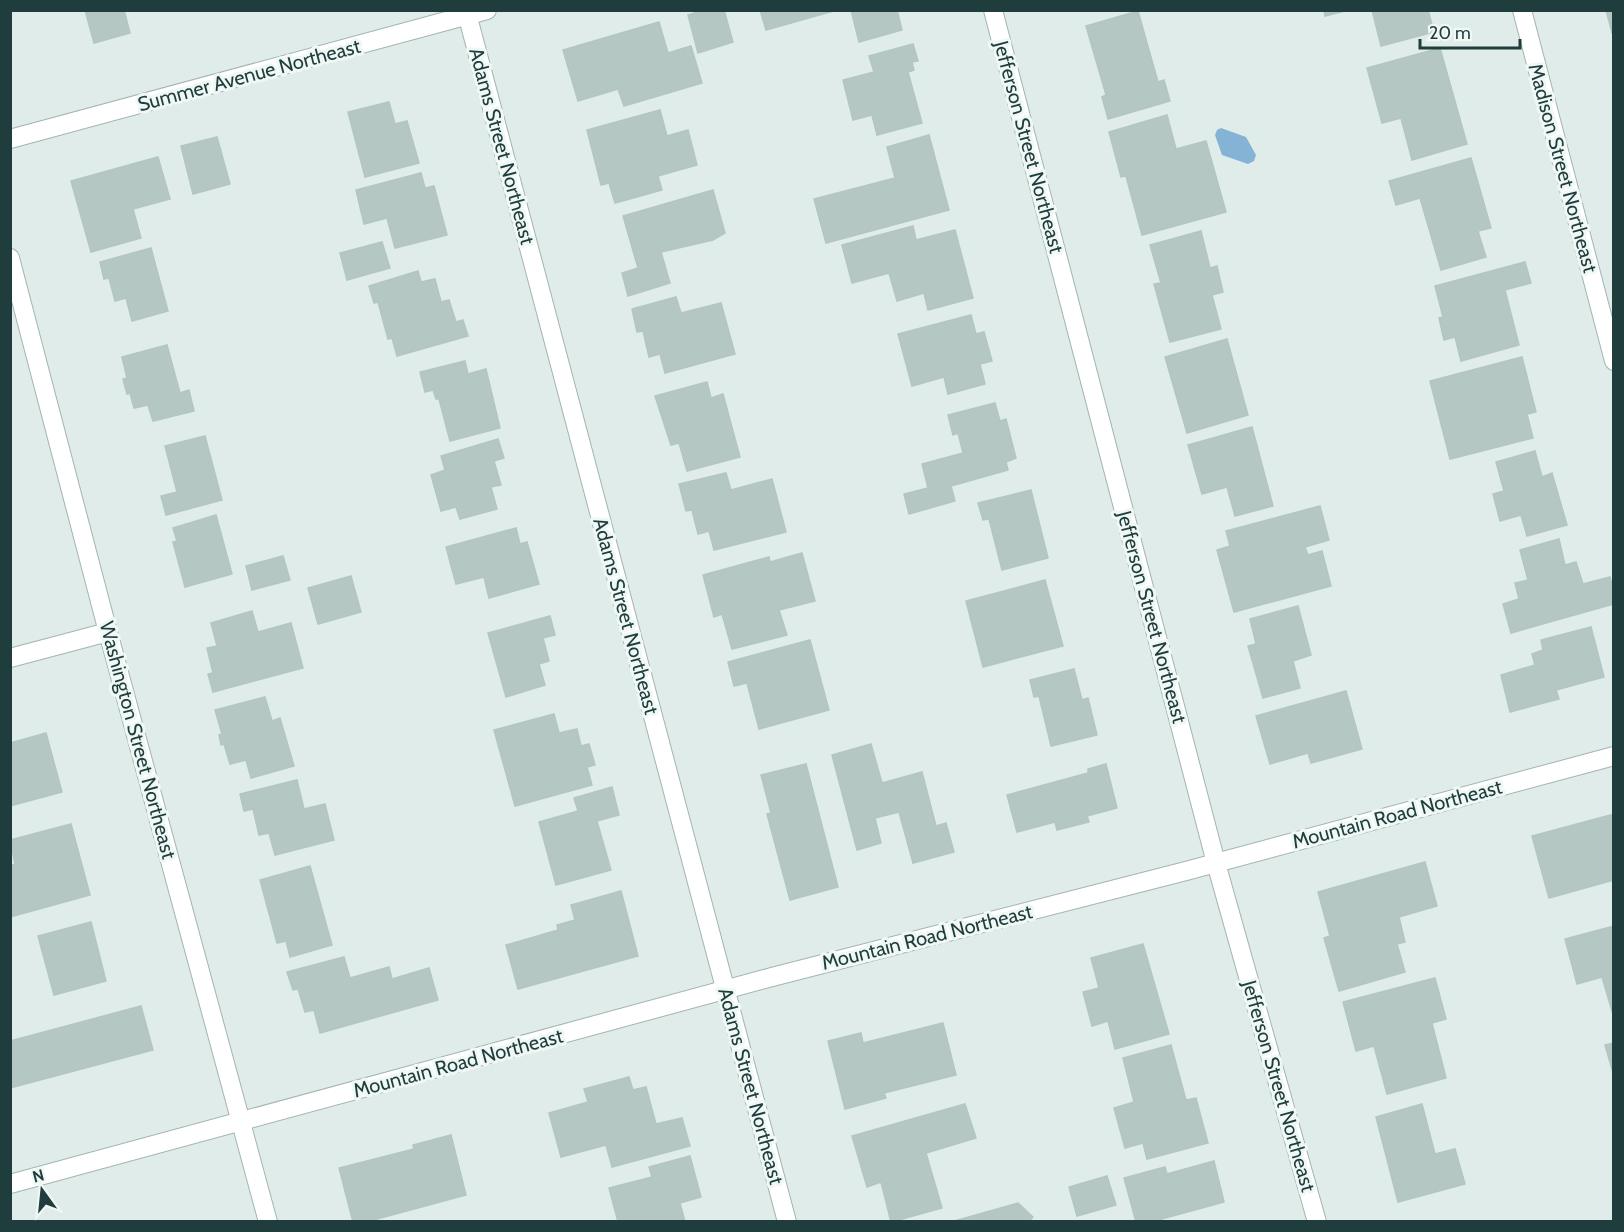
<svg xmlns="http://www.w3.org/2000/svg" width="1624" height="1232" viewBox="0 0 1624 1232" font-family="Cabin,sans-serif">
  <rect width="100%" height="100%" fill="#e0ece9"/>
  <polygon fill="#84b3d5" points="1221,128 1246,137 1256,155 1254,161 1248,164 1222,155 1215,135 1217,130"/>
  <g fill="#b5c7c3" stroke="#b2c6c2" stroke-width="1.5">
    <polygon points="85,10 124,10 130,33 94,43"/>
    <polygon points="704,10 724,10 733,42 698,53 688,15"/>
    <polygon points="760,10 837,10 766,30"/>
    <polygon points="851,10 897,10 902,30 859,42"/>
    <polygon points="1324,10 1349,10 1325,16"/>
    <polygon points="1372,10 1428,10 1434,32 1381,46"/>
    <polygon points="1606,10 1614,10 1614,32 1612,33"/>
    <polygon points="1138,11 1158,82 1164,80 1170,101 1108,119 1102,97 1106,95 1086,26"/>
    <polygon points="659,22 668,53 691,46 702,83 624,106 618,89 578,101 563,50"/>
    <polygon points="913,44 918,61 912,62 914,70 908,72 922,123 877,135 872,115 853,120 843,80 874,72 869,56"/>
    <polygon points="1440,48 1467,144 1412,160 1401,118 1382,123 1367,68"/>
    <polygon points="389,102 395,124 407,121 419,163 365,177 348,112"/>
    <polygon points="660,110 667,136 688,130 697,165 658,176 662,190 615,203 609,183 601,185 587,130"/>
    <polygon points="1167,115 1176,149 1206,141 1226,212 1142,235 1126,176 1121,177 1109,132"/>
    <polygon points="929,135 949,210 826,243 814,199 895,178 887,147"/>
    <polygon points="217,137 230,184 193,194 181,146"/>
    <polygon points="158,157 170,199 133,209 141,238 91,252 71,181"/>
    <polygon points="1471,158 1491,228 1478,231 1486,257 1441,270 1420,198 1396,205 1389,181"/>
    <polygon points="421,173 425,188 434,186 447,235 395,248 387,218 364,224 356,190"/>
    <polygon points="713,190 725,233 713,240 661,252 670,283 628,296 622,273 638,268 623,216"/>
    <polygon points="913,226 916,240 955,230 973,298 928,310 924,293 897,301 889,273 852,283 842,245"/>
    <polygon points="1201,231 1210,268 1217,266 1223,292 1212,295 1221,329 1170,342 1154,284 1161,283 1150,245"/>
    <polygon points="382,242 390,268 347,280 340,253"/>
    <polygon points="151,248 168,311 132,321 126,298 115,301 109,278 104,279 100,262"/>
    <polygon points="1525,262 1531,283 1505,290 1519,345 1461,361 1455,337 1444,340 1439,318 1443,317 1435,286"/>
    <polygon points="418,271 421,282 435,279 441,302 449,300 456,322 463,320 468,336 397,356 392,338 388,339 378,302 374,303 369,286"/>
    <polygon points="676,297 681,313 721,303 735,354 665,373 660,354 649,357 643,331 637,332 632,309"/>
    <polygon points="971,315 976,334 984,332 992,361 980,364 985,384 948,394 944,377 912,386 898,334"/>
    <polygon points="1227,339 1248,415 1187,433 1165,357"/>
    <polygon points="167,345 180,393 189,390 194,411 153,421 148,405 134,408 130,393 127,394 123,379 127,378 122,357"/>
    <polygon points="1522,357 1536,412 1527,414 1533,438 1450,459 1430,381"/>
    <polygon points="465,361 468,374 486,369 500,428 450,441 439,399 436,399 433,390 425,392 420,372"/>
    <polygon points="707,382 711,398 723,394 740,457 687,471 679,443 671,445 655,396"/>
    <polygon points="995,403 1000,421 1006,419 1016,458 1006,462 1008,470 951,486 955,501 909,514 904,494 928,488 922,464 963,453 958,433 953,435 948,415"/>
    <polygon points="1252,427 1273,506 1235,516 1227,487 1202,494 1188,445"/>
    <polygon points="205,436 222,500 166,515 161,496 177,492 165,446"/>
    <polygon points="498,439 504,458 494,461 501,485 491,487 497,509 460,519 456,507 441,511 431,475 445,470 441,456"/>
    <polygon points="1535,451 1542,477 1552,473 1567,525 1527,536 1521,515 1500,521 1493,494 1504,491 1496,462"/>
    <polygon points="726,473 731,490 772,479 786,532 714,550 709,531 698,534 692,510 686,511 679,484"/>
    <polygon points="1031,490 1048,558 1002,570 989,519 983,520 978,503"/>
    <polygon points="1320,506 1329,540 1305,547 1308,555 1322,551 1331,586 1234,612 1217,550 1230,546 1226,531"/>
    <polygon points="216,515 232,574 185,587 173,542 177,541 173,528"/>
    <polygon points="516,528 520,544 527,542 539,584 489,598 484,577 456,584 446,547"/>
    <polygon points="1559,539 1565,565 1576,562 1583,584 1610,577 1614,591 1614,604 1511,633 1503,604 1519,599 1515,583 1528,580 1520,550"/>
    <polygon points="802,553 815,601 779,610 787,635 732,649 722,614 714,617 703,575 769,557 770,562"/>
    <polygon points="283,556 290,580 252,590 246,566"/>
    <polygon points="351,576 361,612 318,624 308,588"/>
    <polygon points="1045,580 1063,646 983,667 966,601"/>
    <polygon points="1298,606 1311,655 1293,661 1300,688 1263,698 1248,646 1256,644 1250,619"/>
    <polygon points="252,611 258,632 291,623 303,668 213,692 208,674 213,673 207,648 217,646 211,623"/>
    <polygon points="550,616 555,635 543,638 549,661 539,664 545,685 506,697 488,633"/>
    <polygon points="1591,627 1604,677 1556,690 1559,699 1510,712 1501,675 1535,665 1532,654 1543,650 1541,640"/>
    <polygon points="810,640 829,710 759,729 747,683 734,686 728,662"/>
    <polygon points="1074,669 1082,700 1088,698 1097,735 1051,746 1039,696 1034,697 1030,680"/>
    <polygon points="1346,691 1362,749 1311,763 1308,753 1270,764 1256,716"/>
    <polygon points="265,697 272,721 280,718 294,766 251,778 246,760 230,764 224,744 221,745 219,735 222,734 215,710"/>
    <polygon points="554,714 559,733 577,729 581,746 589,744 595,765 587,767 592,785 515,806 494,730"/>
    <polygon points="46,733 62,792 10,806 10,743"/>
    <polygon points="871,744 882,783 922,772 936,826 946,823 954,852 913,863 899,812 875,818 881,843 857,850 832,755"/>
    <polygon points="806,764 838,887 790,900 767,814 771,813 761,775"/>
    <polygon points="1106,764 1117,808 1087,816 1089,822 1057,830 1055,822 1017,832 1007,795 1088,773 1088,769"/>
    <polygon points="297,780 304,809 325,804 334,840 275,855 269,833 259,835 253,809 244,811 240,794"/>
    <polygon points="612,787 619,815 597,821 611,870 556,885 539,822 578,811 574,798"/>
    <polygon points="1614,814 1614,880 1549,898 1532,836"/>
    <polygon points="71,824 90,895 10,917 10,866 15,864 10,840"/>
    <polygon points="1425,862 1437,906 1399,917 1405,942 1397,944 1405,972 1339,991 1324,938 1330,936 1318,892"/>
    <polygon points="310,866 332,945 290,957 286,941 277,943 260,880"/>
    <polygon points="621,891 638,956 518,989 506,945 558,930 557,925 575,920 571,905"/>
    <polygon points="91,922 106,981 54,995 38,936"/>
    <polygon points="1614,926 1614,1018 1602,977 1577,984 1565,939"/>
    <polygon points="1143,944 1169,1034 1115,1049 1108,1021 1092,1026 1083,992 1099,988 1091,958"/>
    <polygon points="344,957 350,978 389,967 392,979 429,968 438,1000 320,1033 314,1010 305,1012 298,989 293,990 287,972"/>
    <polygon points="1435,978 1446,1019 1432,1023 1446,1078 1387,1094 1374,1046 1356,1051 1343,1002"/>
    <polygon points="141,1006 153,1050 10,1088 10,1041"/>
    <polygon points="943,1023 956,1075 884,1093 886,1098 845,1109 828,1041 861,1033 863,1043"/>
    <polygon points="1614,1043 1614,1076 1605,1045"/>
    <polygon points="1171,1045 1186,1100 1196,1098 1208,1143 1147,1159 1143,1143 1125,1148 1114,1108 1134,1102 1123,1058"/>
    <polygon points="629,1077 633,1090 646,1087 656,1124 682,1118 690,1146 612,1167 606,1145 561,1157 549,1113 588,1102 584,1089"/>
    <polygon points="965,1104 976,1138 926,1153 942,1208 891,1222 881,1182 867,1187 852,1136"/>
    <polygon points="1422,1104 1435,1154 1455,1149 1465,1184 1398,1202 1376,1117"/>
    <polygon points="451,1135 466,1195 366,1222 353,1222 339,1168 414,1149 413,1145"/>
    <polygon points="690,1156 701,1197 680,1203 685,1222 618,1222 609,1188 652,1177 649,1167"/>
    <polygon points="1214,1161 1224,1202 1151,1222 1136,1222 1124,1178 1165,1167 1167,1174"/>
    <polygon points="1107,1176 1116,1205 1077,1216 1069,1187"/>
    <polygon points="1018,1203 1033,1217 1028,1222 951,1222"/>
  </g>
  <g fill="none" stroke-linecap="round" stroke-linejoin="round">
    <g stroke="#a2b4b2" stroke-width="20">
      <g id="minor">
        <polyline points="466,10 787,1222"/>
        <polyline points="993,10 1216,863 1317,1222"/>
        <polyline points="1522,10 1614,361"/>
        <polyline points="10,139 487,10"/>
        <polyline points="10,658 108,632"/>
        <polyline points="10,1184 772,977 1186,871 1614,756"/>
      </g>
    </g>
    <g stroke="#a2b4b2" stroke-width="20">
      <polyline id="tertiary" points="10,258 108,632 268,1222"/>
    </g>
    <use href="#minor" stroke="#fff" stroke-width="18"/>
    <use href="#tertiary" stroke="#fff" stroke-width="18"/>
  </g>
  <g text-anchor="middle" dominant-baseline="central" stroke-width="6" stroke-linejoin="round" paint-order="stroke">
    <g font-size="20" fill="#1f3d3d" stroke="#f0f8f6">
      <text transform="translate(249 75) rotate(-15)">Summer Avenue Northeast</text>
      <text transform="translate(502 146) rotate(75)">Adams Street Northeast</text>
      <text transform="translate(1029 147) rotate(75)">Jefferson Street Northeast</text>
      <text transform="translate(1563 168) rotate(75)">Madison Street Northeast</text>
      <text transform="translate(626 616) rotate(75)">Adams Street Northeast</text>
      <text transform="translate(1152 617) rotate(75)">Jefferson Street Northeast</text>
      <text transform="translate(138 740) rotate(75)">Washington Street Northeast</text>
      <text transform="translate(1397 814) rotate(-15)">Mountain Road Northeast</text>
      <text transform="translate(927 937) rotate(-14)">Mountain Road Northeast</text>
      <text transform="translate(458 1063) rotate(-15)">Mountain Road Northeast</text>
      <text transform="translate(751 1086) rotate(75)">Adams Street Northeast</text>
      <text transform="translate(1279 1086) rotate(74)">Jefferson Street Northeast</text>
    </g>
  </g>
  <rect width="1624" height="1232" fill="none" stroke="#1f3d3d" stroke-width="24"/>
  <g transform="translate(42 1190) rotate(345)" stroke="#f0f8f6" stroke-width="4.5" paint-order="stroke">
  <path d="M0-4.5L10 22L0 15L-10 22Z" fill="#1f3d3d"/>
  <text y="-9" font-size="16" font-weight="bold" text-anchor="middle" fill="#1f3d3d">N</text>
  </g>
  <path d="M1420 39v9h100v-9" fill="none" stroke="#1f3d3d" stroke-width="3"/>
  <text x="1429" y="39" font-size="18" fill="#1f3d3d" stroke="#f0f8f6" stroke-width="4.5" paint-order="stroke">20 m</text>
</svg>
